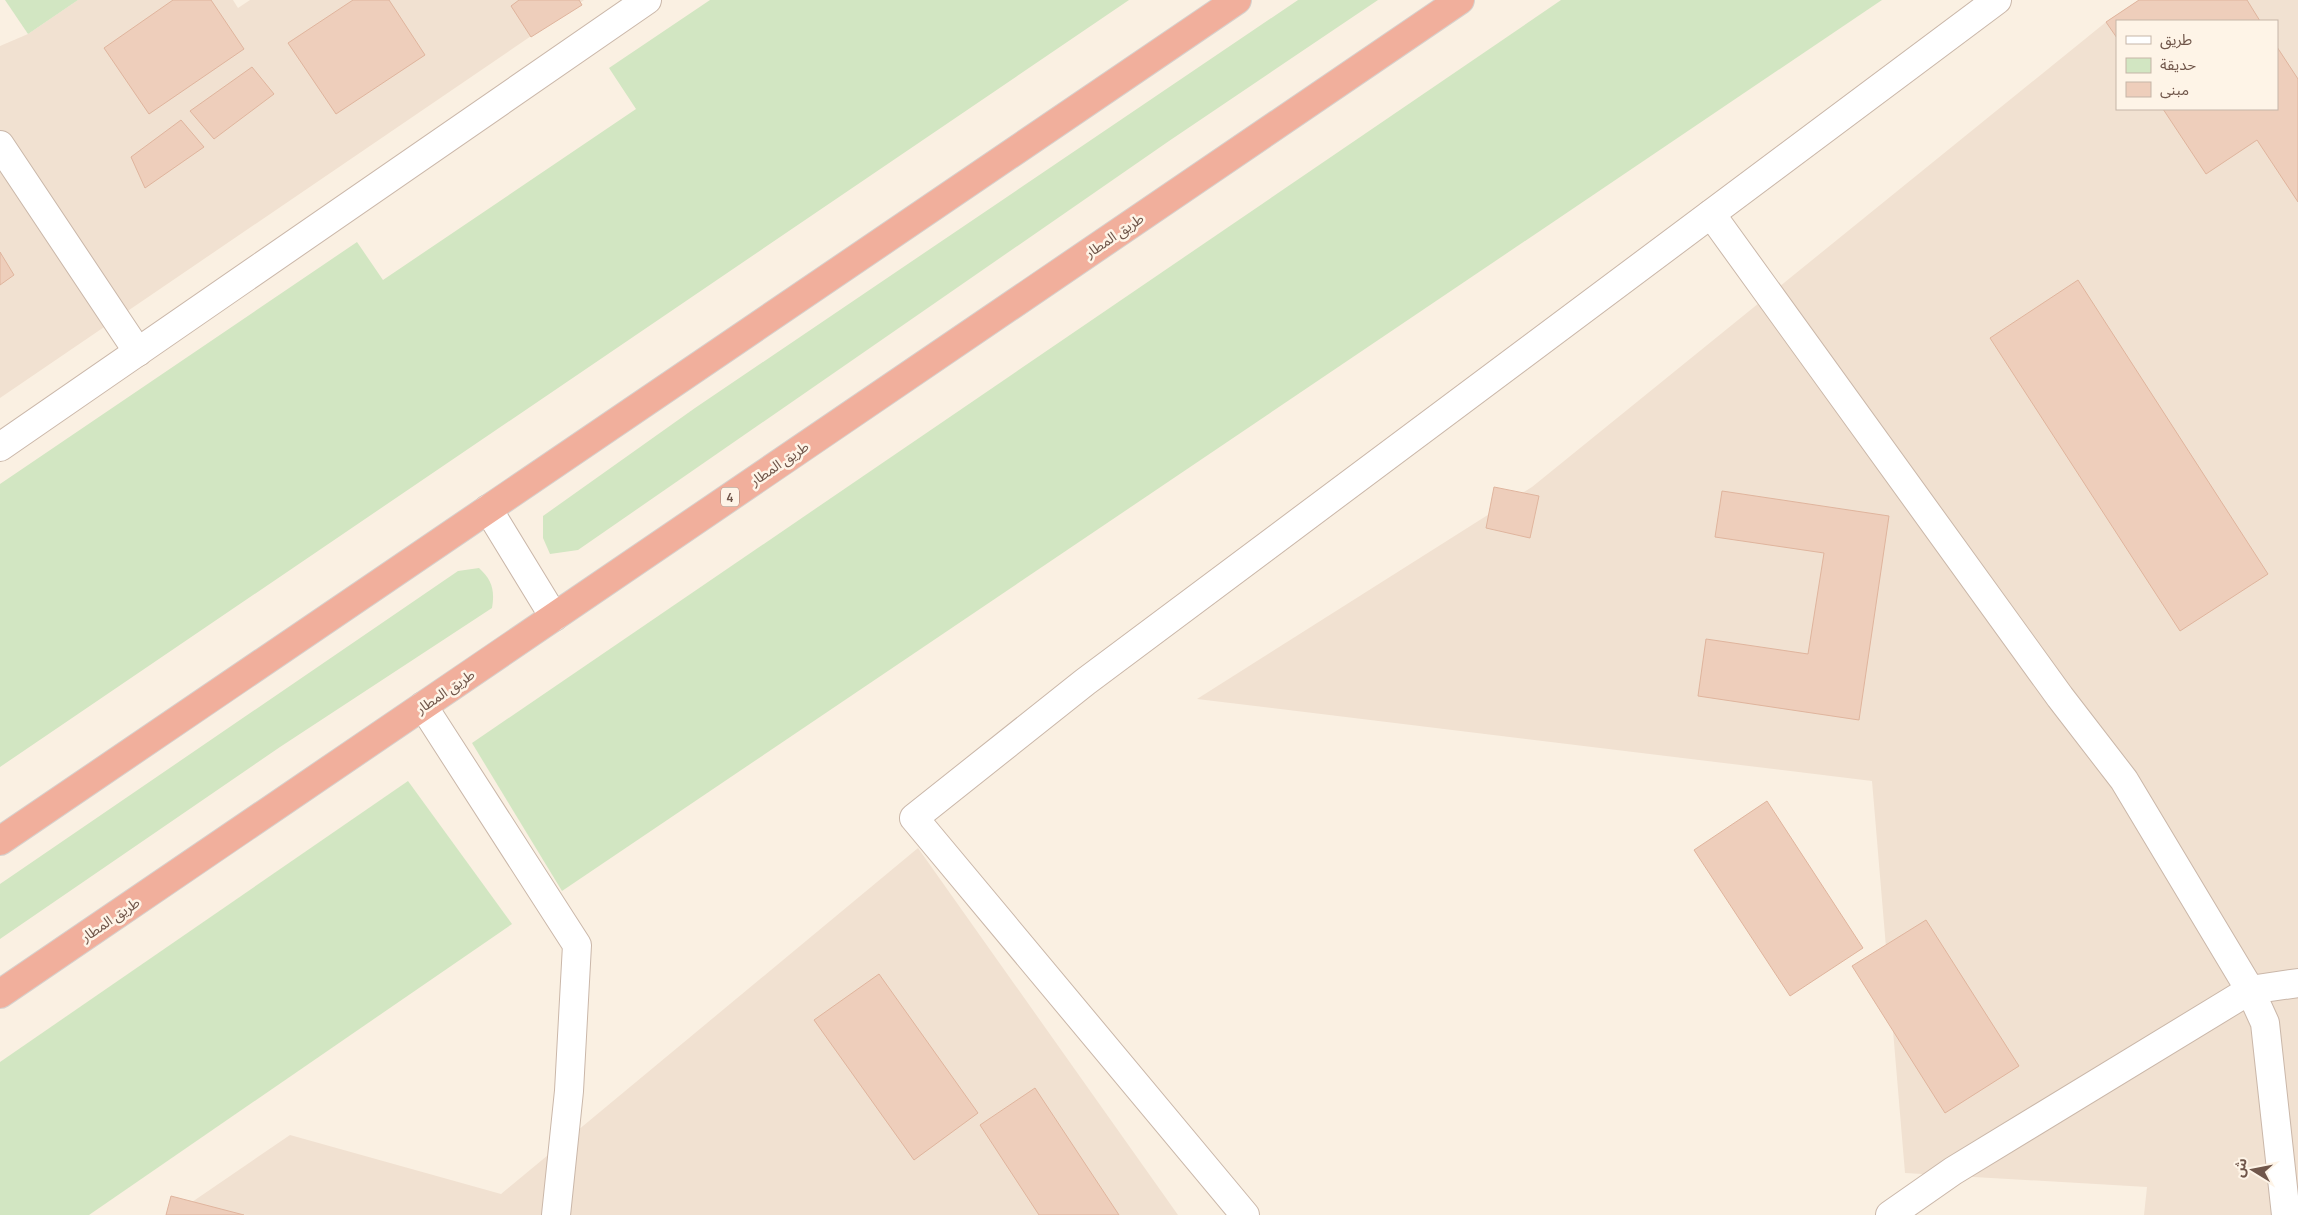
<svg xmlns="http://www.w3.org/2000/svg" width="2298" height="1215" viewBox="0 0 2298 1215" font-family="Manrope,'Noto Sans Arabic',sans-serif">
  <rect width="100%" height="100%" fill="#faf0e2"/>
  <g fill="#f1e1d1" fill-rule="evenodd">
    <polygon points="78,0 233,0 238,8 250,0 584,0 0,398 0,46 28,34"/>
    <path d="M2139,0H2298V1215H2144L2147,1187L1905,1173L1872,781L1197,699L1532,487L2106,22ZM2117,21H2277V109H2117Z"/>
    <polygon points="918,848 1178,1215 173,1215 290,1135 501,1194"/>
  </g>
  <g fill="#d2e6c2">
    <polygon points="5,0 78,0 28,34"/>
    <polygon points="710,0 1129,0 0,767 0,484 357,242 383,280 636,109 609,68"/>
    <polygon points="1298,0 1378,0 1169,141 578,550 550,554 543,538 543,516 695,408"/>
    <polygon points="1561,0 1882,0 562,891 472,743"/>
    <path d="M479,568C492,580 495,590 492,608L280,747L0,939V884L458,571Z"/>
    <polygon points="408,781 512,924 89,1215 0,1215 0,1062"/>
  </g>
  <g fill="#eecebb" stroke="#dfb49d">
    <polygon points="173,0 211,0 244,49 149,114 104,48"/>
    <polygon points="353,0 389,0 425,55 336,114 288,43"/>
    <polygon points="519,0 579,0 582,5 531,37 511,6"/>
    <polygon points="2139,0 2247,0 2260,21 2117,21 2117,38 2106,22"/>
    <polygon points="2277,47 2298,79 2298,202 2257,140 2206,174 2163,109 2277,109"/>
    <polygon points="252,67 274,94 214,139 190,111"/>
    <polygon points="181,120 204,147 145,188 131,157"/>
    <polygon points="0,252 14,275 0,285"/>
    <polygon points="2078,280 2268,574 2180,631 1990,338"/>
    <polygon points="1494,487 1539,496 1530,538 1486,528"/>
    <polygon points="1722,491 1889,516 1859,720 1698,696 1706,639 1808,654 1824,553 1715,537"/>
    <polygon points="1767,801 1863,948 1790,996 1694,850"/>
    <polygon points="1926,920 2019,1066 1945,1113 1852,966"/>
    <polygon points="879,974 978,1113 914,1160 814,1020"/>
    <polygon points="1035,1088 1119,1215 1039,1215 980,1125"/>
    <polygon points="171,1196 244,1215 166,1215"/>
  </g>
  <g fill="none" stroke-linecap="round" stroke-linejoin="round">
    <g stroke="#cab7a9" stroke-width="30">
      <g id="minor">
        <polyline points="0,145 138,352"/>
        <polyline points="1711,214 2060,697 2124,780 2250,990 2265,1023 2286,1215"/>
        <polyline points="0,447 647,0"/>
        <polyline points="488,509 554,617"/>
        <polyline points="423,706 577,945 569,1091 556,1215"/>
        <polyline points="1245,1215 914,818 1085,682 1997,0"/>
        <polyline points="1890,1215 1953,1171 2250,990 2298,983"/>
      </g>
    </g>
    <g stroke="#d7d0cc" stroke-width="30">
      <g id="highway">
        <polyline points="0,841 1237,0"/>
        <polyline points="0,994 1460,0"/>
      </g>
    </g>
    <use href="#minor" stroke="#fff" stroke-width="28"/>
    <use href="#highway" stroke="#f1af9c" stroke-width="28"/>
  </g>
  <g text-anchor="middle" dominant-baseline="central" stroke-width="5" stroke-linejoin="round" paint-order="stroke">
    <rect fill="#fef4e7" stroke="#9b8579" stroke-width="1" x="721" y="487.5" width="18" height="19" rx="4"/>
    <g font-size="12" font-weight="bold" fill="#70564a">
      <text x="730" y="497">4</text>
    </g>
    <g font-size="14" fill="#70564a" stroke="#fef4e7">
      <text transform="translate(1114 235) rotate(-34)">طريق المطار</text>
      <text transform="translate(779 463) rotate(-34)">طريق المطار</text>
      <text transform="translate(445 691) rotate(-34)">طريق المطار</text>
      <text transform="translate(110 919) rotate(-34)">طريق المطار</text>
    </g>
  </g>
  <rect x="2116" y="20" width="162" height="90" fill="#fef4e7" stroke="#c5b5a8"/>
  <rect x="2126" y="36" width="25" height="8" fill="#ffffff" stroke="#c5b5a8"/>
  <text x="2160" y="45" font-size="15" fill="#70564a">طريق</text>
  <rect x="2126" y="58" width="25" height="15" fill="#d2e6c2" stroke="#c5b5a8"/>
  <text x="2160" y="70" font-size="15" fill="#70564a">حديقة</text>
  <rect x="2126" y="82" width="25" height="15" fill="#eecebb" stroke="#c5b5a8"/>
  <text x="2160" y="95" font-size="15" fill="#70564a">مبنى</text>
  <g transform="translate(2253 1170) rotate(280)" stroke="#fef4e7" stroke-width="4" paint-order="stroke">
  <path d="M0-4L9 19L0 12L-9 19Z" fill="#70564a"/>
  <text y="-8" font-size="14" font-weight="bold" text-anchor="middle" fill="#70564a">ش</text>
  </g>
</svg>
